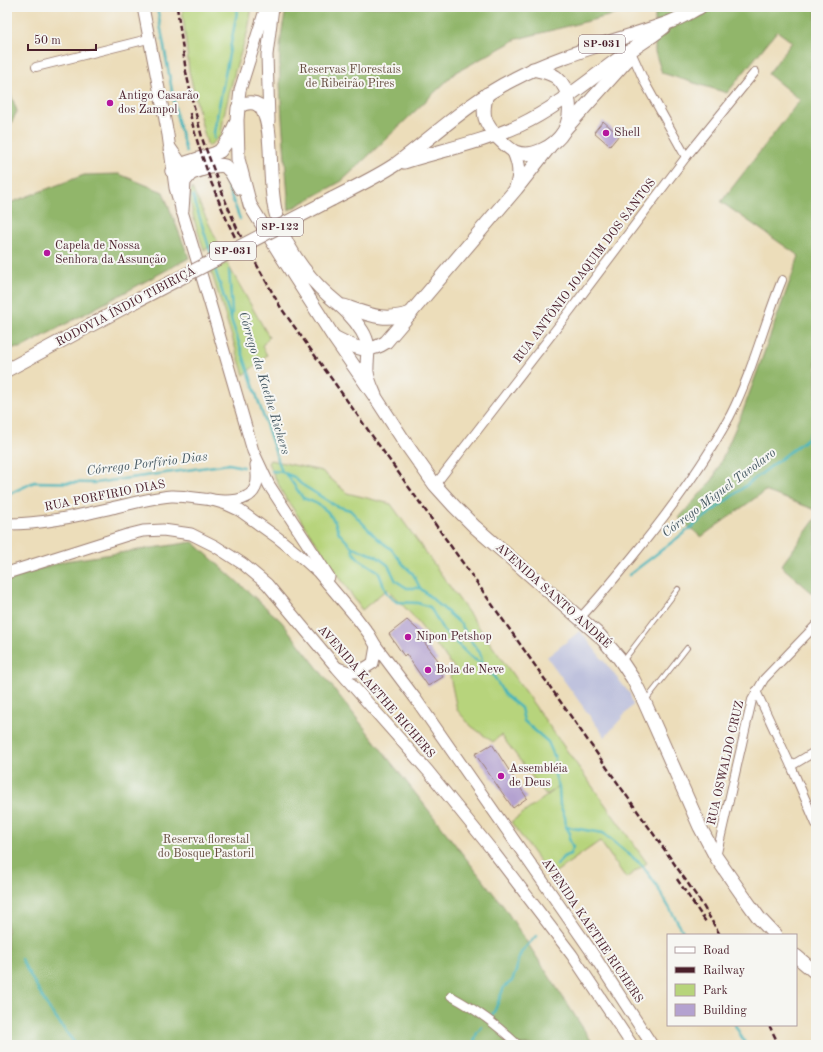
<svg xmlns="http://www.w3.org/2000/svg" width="823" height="1052" viewBox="0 0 823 1052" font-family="'Old Standard TT',serif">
  <rect width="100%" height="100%" fill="#f6f6f2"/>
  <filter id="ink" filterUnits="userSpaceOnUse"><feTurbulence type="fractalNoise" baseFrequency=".025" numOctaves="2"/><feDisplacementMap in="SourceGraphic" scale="8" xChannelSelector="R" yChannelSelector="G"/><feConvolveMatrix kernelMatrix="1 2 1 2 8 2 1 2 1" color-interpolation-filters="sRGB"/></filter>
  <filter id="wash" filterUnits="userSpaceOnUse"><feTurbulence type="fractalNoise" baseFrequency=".012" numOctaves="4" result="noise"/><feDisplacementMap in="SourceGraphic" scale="16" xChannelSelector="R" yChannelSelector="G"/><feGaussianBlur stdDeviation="0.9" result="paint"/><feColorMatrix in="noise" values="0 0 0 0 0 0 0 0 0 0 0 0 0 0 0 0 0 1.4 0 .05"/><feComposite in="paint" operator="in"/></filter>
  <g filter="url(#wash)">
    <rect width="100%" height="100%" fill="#ecddba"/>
    <polygon fill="#bfc2dd" points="580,631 630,694 633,705 605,737 547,657"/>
    <g fill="#b7d47b" stroke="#807a53">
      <polygon points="182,7 252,7 248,30 235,71 224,115 221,136 208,147 202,125 189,71"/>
      <path d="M192,188L218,243L204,250C200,236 185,201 192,188Z"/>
      <polygon points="227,263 269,337 262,346 267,355 244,375 211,271"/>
      <polygon points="270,460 322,471 347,493 391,504 647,863 626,878 600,841 550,876 511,822 559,787 546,795 501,735 493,742 471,726 457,710 450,676 456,670 412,615 387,589 362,610 283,494 268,463"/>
    </g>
    <g fill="#91b66b" stroke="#6e6a4b">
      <path d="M287,7H644L517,39L455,73L342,181L289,210C287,180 284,149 282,119C280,79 276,46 287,7Z"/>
      <polygon points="655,7 816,7 816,510 765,491 701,537 679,518 713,479 743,411 799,256 721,202 800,100 768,74 792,42 777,31 727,93 662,73 655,52"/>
      <polygon points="7,84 17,111 7,133"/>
      <polygon points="119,174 163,192 189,258 21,348 7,348 7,204 84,175"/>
      <polygon points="816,518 816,596 781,566"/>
      <polygon points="193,542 281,621 504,907 594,1045 7,1045 7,579 65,561"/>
    </g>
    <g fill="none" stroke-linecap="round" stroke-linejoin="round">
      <g stroke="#42b3b9" stroke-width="2.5">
        <polyline points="157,7 176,113 186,152"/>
        <polyline points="214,138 214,132 238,7"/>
        <polyline points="223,174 240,219"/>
        <polyline points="193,196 212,257"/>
        <polyline points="214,266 230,316"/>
        <polyline points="229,270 232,312 231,319 282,472 294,477 301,484 336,506 350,510 378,539 391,549 403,564 413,574 420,588 461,624 470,640 480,653 483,664 495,678 504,694 521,708 524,721 548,742 555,758 554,772 559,788 560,805 565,817 566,827 570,833 569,839 573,847 570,854 563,857 557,865"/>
        <polyline points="272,471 282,472"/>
        <polyline points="287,475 303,498 316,503 327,511 335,522 339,533 352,547 376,556 388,565 396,581 407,588 420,588"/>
        <polyline points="7,495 34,482 95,483 229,464 243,467"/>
        <polyline points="352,547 353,552 359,559 378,571 387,594 397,602 418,603 430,607 443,630 471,657 482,664"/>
        <polyline points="629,575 808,438 816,423"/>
        <polyline points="567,827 603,833 642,865 655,883 685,935"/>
        <polyline points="21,959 49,1009 76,1045"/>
        <polyline points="492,1015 495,1010 504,987 512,981 516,971 518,960 522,951 536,936"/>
        <polyline points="735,1025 746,1045"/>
        <polyline points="473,1045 477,1033 482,1027"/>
      </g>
    </g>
    <g id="blocks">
      <g fill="#b4a2d0">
        <polygon points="603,121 619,135 610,146 594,132"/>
        <polygon points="407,620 428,639 424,642 438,660 434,662 443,677 428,686 406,654 404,656 389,634"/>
        <polygon points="492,744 527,798 513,808 475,754"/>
      </g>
    </g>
  </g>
  <g filter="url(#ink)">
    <use href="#blocks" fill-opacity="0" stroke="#9b7e72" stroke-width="1"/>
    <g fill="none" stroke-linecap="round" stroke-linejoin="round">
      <g stroke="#9b7e72" stroke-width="6">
        <g id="service">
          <polyline points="624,660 678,589"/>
          <polyline points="646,700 687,648"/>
        </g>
      </g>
      <g stroke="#9b7e72" stroke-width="10">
        <g id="minor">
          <polyline points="632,54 645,83 686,157"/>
          <polyline points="36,67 148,39"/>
          <polyline points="435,485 563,320 686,157 755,72"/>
          <path d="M580,618C599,598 616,577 633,556C669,512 703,466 730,416C752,373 764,324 782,280"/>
          <polyline points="756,691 791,766 816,824"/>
          <polyline points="791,766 816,751"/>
          <polyline points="716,857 752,700 764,679 816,625"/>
          <path d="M451,996C478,1011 496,1024 518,1045"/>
        </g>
      </g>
      <g stroke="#9b7e72" stroke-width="13">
        <g id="secondary">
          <polyline points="143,7 168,135 175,188 212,310 253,451 269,485 329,577"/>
          <polyline points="238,108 240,90 266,7"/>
          <polyline points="269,121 267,55 273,7"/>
          <polyline points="209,499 226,504 239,510 278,538 299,555 318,572 356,617 369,634 376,646 415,698 589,948 652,1045"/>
          <path d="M7,524C43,524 77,516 112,508C132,503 151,498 171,496C193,495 228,507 246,497C259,491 258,477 256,465"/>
          <polyline points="7,573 127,535 143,531 163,530 191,534 215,546 243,564 267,584 337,668 428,771 492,850 572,955 632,1045"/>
          <path d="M338,668C354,675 358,673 373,663L376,646"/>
        </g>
      </g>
      <g stroke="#9b7e72" stroke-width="15">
        <g id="trunk">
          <path d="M487,94C481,114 484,123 498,138C503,143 509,149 515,152C532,159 555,146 564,131C573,114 571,89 556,77C549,72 541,71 533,69"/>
          <polyline points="566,128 629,58"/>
          <polyline points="170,149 179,162 183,164"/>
          <path d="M514,152C519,164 521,174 516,187"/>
          <path d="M404,162C443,150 483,142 520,125C554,109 584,84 614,62C630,50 648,40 664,27"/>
          <path d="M172,171C178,172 184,174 191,173C202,171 213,163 225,166L231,172L240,188"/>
          <polyline points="172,171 183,164 214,154 220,151 229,139 235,125"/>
          <path d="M332,199C353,188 377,177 396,164C435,135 470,101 514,79C563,53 618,41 670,22C681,18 690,12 700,7"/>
          <polyline points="182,210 184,182 191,173"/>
          <path d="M344,306C370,315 384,322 411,313"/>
          <path d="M334,337C353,347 367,355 386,342L516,189L550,146"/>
          <polyline points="7,370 134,302"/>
          <path d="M376,398C373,390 368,381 367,372C366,356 372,347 362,331C353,316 342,307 329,296C304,274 282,243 275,210C271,190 271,169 270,149C269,136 269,123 263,111C258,100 245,101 238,108L237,120L238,159L250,205L281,255L333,336L376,398L406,444L435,485L454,506L475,527L600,636L619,658L633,679L644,701L700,827L716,857L741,893L759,918L775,935"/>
          <polyline points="796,956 816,973"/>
        </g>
      </g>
      <use href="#service" stroke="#fff" stroke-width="4"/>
      <use href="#minor" stroke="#fff" stroke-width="8"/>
      <use href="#secondary" stroke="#fff" stroke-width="11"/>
      <use href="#trunk" stroke="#fff" stroke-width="13"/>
      <g stroke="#4a1f2b" stroke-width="2.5" stroke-dasharray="6 3" stroke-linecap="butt">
        <polyline points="177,7 186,72 193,103 203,141 225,200 239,233 281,308 470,573 669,856 702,904 720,935"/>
        <path d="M190,113C195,138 203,158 211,182C219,201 226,220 236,239"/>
        <polyline points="677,879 706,922"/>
        <polyline points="769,1025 779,1045"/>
      </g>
      <g stroke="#9b7e72" stroke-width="15" stroke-linecap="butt">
        <polyline id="trunk-bridge" points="134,302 332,199"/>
      </g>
      <use href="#trunk-bridge" stroke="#fff" stroke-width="13"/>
    </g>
  </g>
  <g fill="#b5179e" stroke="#f6f6f2" stroke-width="1.5">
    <circle cx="110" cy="103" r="4"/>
    <circle cx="606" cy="133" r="4"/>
    <circle cx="47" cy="253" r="4"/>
    <circle cx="408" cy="637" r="4"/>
    <circle cx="428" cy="670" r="4"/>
    <circle cx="501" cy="776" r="4"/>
  </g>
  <g text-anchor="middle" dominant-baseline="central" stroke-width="4" stroke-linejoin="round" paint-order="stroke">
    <g fill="#f6f6f2" stroke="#7e6067" stroke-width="1">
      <rect x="579" y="35" width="46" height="18" rx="3"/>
      <rect x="257" y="218" width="46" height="18" rx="3"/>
      <rect x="210" y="242" width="46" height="18" rx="3"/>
    </g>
    <g font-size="11" font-weight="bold" fill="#4a1f2b">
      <text x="602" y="44">SP-031</text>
      <text x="280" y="227">SP-122</text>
      <text x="233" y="251">SP-031</text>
    </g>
    <g font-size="12" fill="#654c3f" stroke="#f6f6f2">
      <text x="350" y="70">Reservas Florestais<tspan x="350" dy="14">de Ribeirão Pires</tspan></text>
      <text x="206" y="840">Reserva florestal<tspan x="206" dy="14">do Bosque Pastoril</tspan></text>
    </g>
    <g font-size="12" fill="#4a1f2b" stroke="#f6f6f2" text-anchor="start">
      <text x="118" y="96">Antigo Casarão<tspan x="118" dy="14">dos Zampol</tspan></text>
      <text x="614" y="133">Shell</text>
      <text x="55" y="246">Capela de Nossa<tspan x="55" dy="14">Senhora da Assunção</tspan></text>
      <text x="416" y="637">Nipon Petshop</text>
      <text x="436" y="670">Bola de Neve</text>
      <text x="509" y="769">Assembléia<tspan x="509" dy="14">de Deus</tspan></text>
    </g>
    <g font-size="12" fill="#4a1f2b" stroke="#f6f6f2">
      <text transform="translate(585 271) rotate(-53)">RUA ANTÔNIO JOAQUIM DOS SANTOS</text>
      <text transform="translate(126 307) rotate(-28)">RODOVIA ÍNDIO TIBIRIÇÁ</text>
      <text transform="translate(105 496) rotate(-11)">RUA PORFIRIO DIAS</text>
      <text transform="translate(553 596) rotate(42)">AVENIDA SANTO ANDRÉ</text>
      <text transform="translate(376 692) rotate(49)">AVENIDA KAETHE RICHERS</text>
      <text transform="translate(726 763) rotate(-77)">RUA OSWALDO CRUZ</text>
      <text transform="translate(592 931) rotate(56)">AVENIDA KAETHE RICHERS</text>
    </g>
    <g font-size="13" font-style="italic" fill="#475a64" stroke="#f6f6f2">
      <text transform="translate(264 383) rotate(73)">Córrego da Kaethe Richers</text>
      <text transform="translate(147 464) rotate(-7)">Córrego Porfírio Dias</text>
      <text transform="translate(719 493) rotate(-37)">Córrego Miguel Tavolaro</text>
    </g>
  </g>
  <rect width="823" height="1052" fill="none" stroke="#f6f6f2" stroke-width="24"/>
  <rect x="667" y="934" width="130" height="92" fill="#f6f6f2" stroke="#b1a0a2"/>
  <rect x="675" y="947" width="20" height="6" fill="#ffffff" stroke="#b1a0a2"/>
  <text x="703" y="954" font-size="12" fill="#4a1f2b">Road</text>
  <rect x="675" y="967" width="20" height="6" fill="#4a1f2b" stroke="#b1a0a2"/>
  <text x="703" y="974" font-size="12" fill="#4a1f2b">Railway</text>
  <rect x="675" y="984" width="20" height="12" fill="#b7d47b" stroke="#b1a0a2"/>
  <text x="703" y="994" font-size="12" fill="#4a1f2b">Park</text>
  <rect x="675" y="1004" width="20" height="12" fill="#b4a2d0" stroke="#b1a0a2"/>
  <text x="703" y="1014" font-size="12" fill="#4a1f2b">Building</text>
  <path d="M28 44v6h68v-6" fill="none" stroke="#4a1f2b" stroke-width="2"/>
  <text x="34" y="44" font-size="12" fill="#4a1f2b" stroke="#f6f6f2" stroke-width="3" paint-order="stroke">50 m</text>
</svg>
